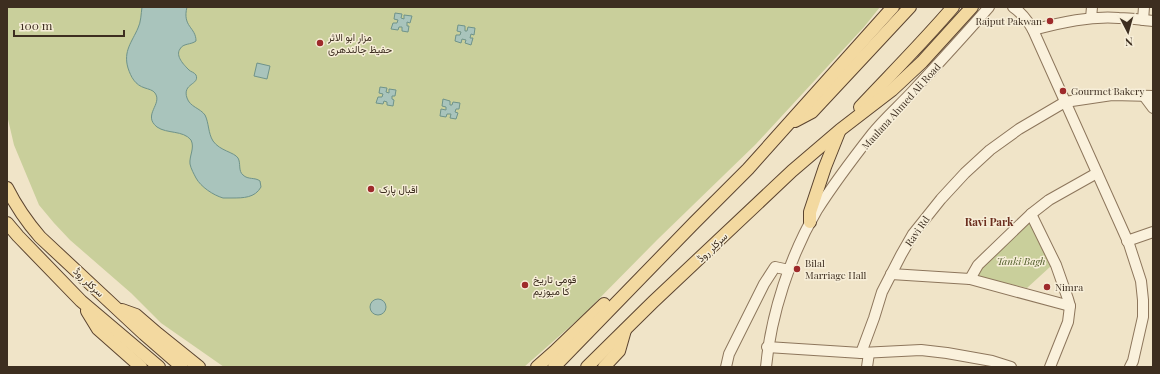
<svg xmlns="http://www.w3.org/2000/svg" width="1160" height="374" viewBox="0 0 1160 374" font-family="'Playfair Display',Vazirmatn,serif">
  <rect width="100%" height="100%" fill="#f0e4c8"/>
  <g fill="#c9cf9b">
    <polygon points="7,7 880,7 864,27 756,144 657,240 582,316 524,367 224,367 161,323 131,293 70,240 54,223 39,205 14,145 7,115"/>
    <polygon points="1030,217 1051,266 1027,288 975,276 981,265"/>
  </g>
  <g fill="#a9c4bc" stroke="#6f938a">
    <path d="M142,7H187C182,27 196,27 196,41C191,45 183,43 180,49C175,56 184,65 189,70C191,72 194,72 196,75C200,85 182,83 187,98C190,107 200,108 205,115C209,123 208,133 213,141C220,151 234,152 238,158C241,163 238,171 243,175C248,180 255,177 260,181L261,187C255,198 243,198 232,198C229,198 226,198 223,198C213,195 201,187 196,178C194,174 191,169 190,164C189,156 195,148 191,140C183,130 167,134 157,127C142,115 163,104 155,93C153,90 148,89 145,88C135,85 131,77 128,68C123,51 132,42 138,28C141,22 141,14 142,7Z"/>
    <polygon points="395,13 402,14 401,18 404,19 404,15 412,16 410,23 407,22 407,26 409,26 408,32 402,31 402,27 399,27 398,30 391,29 393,23 397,23 398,20 394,19"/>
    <polygon points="458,25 465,26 465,31 467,31 468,27 475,28 474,35 471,34 470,38 473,38 471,45 465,43 466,40 462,39 461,43 455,41 456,35 460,35 461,32 457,31"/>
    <polygon points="257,63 270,66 267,79 254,76"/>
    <polygon points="380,87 387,88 386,92 389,93 389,89 396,90 395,96 392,96 392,99 394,100 393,106 387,105 387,102 384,101 383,104 376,103 378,97 382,97 383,94 379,93"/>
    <polygon points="443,99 450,101 450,105 452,105 453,102 460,103 459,109 456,109 455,112 458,113 456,119 450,118 451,114 447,114 446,117 440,116 441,109 446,110 446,107 442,106"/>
    <circle cx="378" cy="307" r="8"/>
  </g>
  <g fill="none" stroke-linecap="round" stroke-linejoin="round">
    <g stroke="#8d765c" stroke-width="12">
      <g id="minor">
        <path d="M1013,7C1022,13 1028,21 1033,30L1129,244L1141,281L1143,300V317L1133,361L1130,367"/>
        <polyline points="1091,18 1092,7"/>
        <polyline points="1143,20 1144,7"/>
        <path d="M1033,30C1062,22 1090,16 1119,18C1130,18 1142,20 1153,21"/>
        <polyline points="1144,96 1153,108"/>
        <polyline points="1031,214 1056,265 1068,299 1070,306 1068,322 1050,367"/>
        <polyline points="1127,241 1153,232"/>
        <polyline points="891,274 970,279 1070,306"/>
        <polyline points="970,279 978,265 1031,214 1049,200 1097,173"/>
        <polyline points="767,347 861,353 921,350 947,353 992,361 1011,367"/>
        <polyline points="861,353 874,318 882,292 901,255 913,234 941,199 965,173 990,150 1019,129 1065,102 1112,95 1153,96"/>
        <polyline points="726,367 729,354 764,284 775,267 789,270"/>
        <path d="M766,367C771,314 790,256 817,210C833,185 854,157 872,134C884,119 899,106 912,92C938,64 964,36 989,7"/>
        <polyline points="867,367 869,353"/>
      </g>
    </g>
    <g stroke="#5b4430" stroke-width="14">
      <g id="major">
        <path d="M860,107C891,74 923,42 953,7"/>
        <polyline points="795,121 812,112 910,7"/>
        <path d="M7,188C16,206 27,222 40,237L144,334L182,367"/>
        <polyline points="810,222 810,212 825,167 839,132"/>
        <polyline points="7,223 18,236 81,301 159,367"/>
        <polyline points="122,310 136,315 158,334 199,367"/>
        <polyline points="87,311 98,329 141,367"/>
        <polyline points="537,367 554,352 604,304"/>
        <polyline points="554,367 694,223 748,169 893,7"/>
        <polyline points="587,367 653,302 792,171 840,130 892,90 922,62 972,7"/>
        <polyline points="604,367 619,351 625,330"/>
      </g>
    </g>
    <use href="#minor" stroke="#faf1dc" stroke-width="10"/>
    <use href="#major" stroke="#f3d9a0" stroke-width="12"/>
  </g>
  <g fill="#9e2a2b" stroke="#f7eed8" stroke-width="1.5">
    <circle cx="1050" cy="21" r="4"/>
    <circle cx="320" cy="43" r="4"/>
    <circle cx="1063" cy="91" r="4"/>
    <circle cx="371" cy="189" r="4"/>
    <circle cx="797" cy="269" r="4"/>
    <circle cx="525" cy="285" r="4"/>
    <circle cx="1047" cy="287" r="4"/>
  </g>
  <g text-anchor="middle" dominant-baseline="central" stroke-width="3" stroke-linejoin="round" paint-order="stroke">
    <g font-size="10" fill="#3d2e20" stroke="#f7eed8" text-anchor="start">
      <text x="1042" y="21" text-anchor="end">Rajput Pakwan</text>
      <text x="328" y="37">مزار ابو الاثر<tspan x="328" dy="12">حفیظ جالندھری</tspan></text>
      <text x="1071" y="91">Gourmet Bakery</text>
      <text x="379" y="189">اقبال پارک</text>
      <text x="805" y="263">Bilal<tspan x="805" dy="12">Marriage Hall</tspan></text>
      <text x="533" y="279">قومی تاریخ<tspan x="533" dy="12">کا میوزیم</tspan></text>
      <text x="1055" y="287">Nimra</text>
    </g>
    <g font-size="10" fill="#3d2e20" stroke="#f7eed8">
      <text transform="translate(901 106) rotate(-48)">Maulana Ahmed Ali Road</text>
      <text transform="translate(917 231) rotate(-55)">Ravi Rd</text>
      <text transform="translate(712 247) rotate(-44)">سرکلر روڈ</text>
      <text transform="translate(89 282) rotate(43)">سرکلر روڈ</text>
    </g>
    <g font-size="10" font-style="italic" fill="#4d5a26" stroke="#f7eed8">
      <text x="1021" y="261">Tanki Bagh</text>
    </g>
    <g font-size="11" font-weight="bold" fill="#6b2e1e" stroke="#f7eed8">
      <text x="989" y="221">Ravi Park</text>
    </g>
  </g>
  <rect width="1160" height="374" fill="none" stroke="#3d2e20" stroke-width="16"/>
  <g transform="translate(1128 32) rotate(174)" stroke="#f7eed8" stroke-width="3" paint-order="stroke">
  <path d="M0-3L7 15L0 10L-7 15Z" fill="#3d2e20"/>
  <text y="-6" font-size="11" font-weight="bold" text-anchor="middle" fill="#3d2e20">N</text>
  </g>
  <path d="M14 30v6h110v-6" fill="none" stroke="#3d2e20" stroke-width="2"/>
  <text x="20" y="30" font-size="12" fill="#3d2e20" stroke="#f7eed8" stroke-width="3" paint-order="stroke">100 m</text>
</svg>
